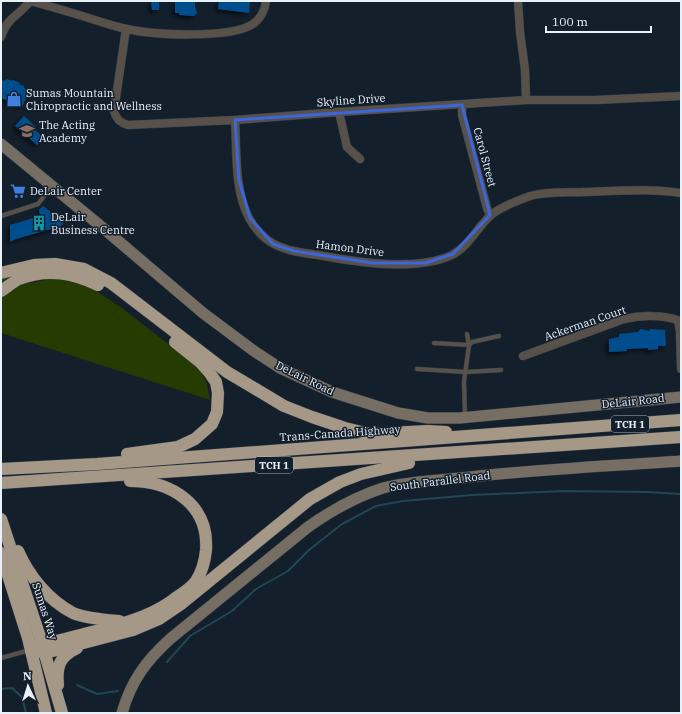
<svg xmlns="http://www.w3.org/2000/svg" width="682" height="714" viewBox="0 0 682 714" font-family="'IBM Plex Serif',serif">
  <defs>
    <filter id="shadow"><feDropShadow dx="-3" dy="3" stdDeviation="2" flood-color="#0009"/></filter>
  </defs>
  <rect width="100%" height="100%" fill="#141f2c"/>
  <polygon fill="#253b01" points="7,277 30,283 54,278 87,285 122,308 199,368 207,384 210,400 1,333 1,278"/>
  <g fill="none" stroke-linecap="round" stroke-linejoin="round">
    <g stroke="#204754" stroke-width="2">
      <polyline points="167,662 190,636 232,611 256,589 288,571 309,550 342,524 376,506 403,501 472,495 564,491 647,492 681,494"/>
      <polyline points="77,685 97,694 118,691"/>
      <polyline points="1,689 12,688 22,697 26,713"/>
    </g>
  </g>
  <g fill="#054e8d" filter="url(#shadow)">
    <polygon points="151,1 159,1 159,10 152,10"/>
    <polygon points="175,1 195,1 195,7 197,13 194,16 179,15 179,13 175,13"/>
    <polygon points="219,1 250,2 249,13 218,9"/>
    <polygon points="1,79 4,81 7,79 12,81 13,80 20,83 19,84 24,86 24,88 29,91 22,107 1,98"/>
    <polygon points="24,116 37,128 35,130 43,137 37,145 15,126"/>
    <polygon points="43,206 64,222 61,226 16,239 10,242 10,225 40,216 39,210"/>
    <polygon points="641,329 649,331 650,329 665,330 666,346 658,346 658,349 648,350 648,348 627,349 627,351 609,352 609,339 619,337 619,334 638,332"/>
  </g>
  <g fill="none" stroke-linecap="round" stroke-linejoin="round">
    <g stroke="#323c49" stroke-width="5">
      <g id="lane">
        <polyline points="1,216 38,204 51,187"/>
        <polyline points="434,343 469,345 472,342 499,336"/>
        <polyline points="417,369 466,372 501,370"/>
        <polyline points="465,417 464,382 469,345 467,334"/>
        <polyline points="1,658 30,650"/>
      </g>
    </g>
    <g stroke="#323c49" stroke-width="9">
      <g id="street">
        <path d="M30,1C52,7 73,13 95,20C105,23 116,27 127,29C154,35 230,39 253,24C260,19 265,10 266,1"/>
        <polyline points="518,1 520,32 525,70 526,100"/>
        <path d="M126,29L114,111C116,119 120,123 128,125L235,120L339,112L526,100H595L681,96"/>
        <path d="M1,37C7,17 19,16 30,1"/>
        <polyline points="462,105 462,115 487,208 490,215"/>
        <polyline points="339,112 347,147 360,159"/>
        <path d="M235,120C237,152 234,189 249,218C254,228 264,239 274,244C287,251 303,253 318,255C356,262 416,272 452,255C468,247 477,228 490,216C498,208 519,200 530,196C548,191 567,193 584,192C617,191 649,188 681,193"/>
        <path d="M523,356L624,319C641,315 662,315 678,320L680,332L681,369"/>
      </g>
    </g>
    <g stroke="#323c49" stroke-width="12">
      <g id="secondary">
        <polyline points="1,144 103,228 203,313 254,351 280,368 332,392 398,413 428,418 460,418 681,397"/>
        <path d="M122,713C131,681 146,661 170,639L308,527C332,510 355,497 383,488C409,481 442,480 470,477C540,469 611,466 681,461"/>
      </g>
    </g>
    <g stroke="#323c49" stroke-width="13">
      <g id="highway">
        <polyline points="1,273 34,265 55,264 84,269 111,283 227,372 284,406 312,417 345,428 370,434 428,431 446,432"/>
        <path d="M1,291C7,287 13,282 19,279C47,268 72,273 98,285"/>
        <polyline points="127,454 178,447 195,439 212,424 217,412 218,393 216,382 209,372 200,362 175,342"/>
        <polyline points="1,469 97,464 681,420"/>
        <polyline points="1,483 681,437"/>
        <polyline points="1,519 40,637 62,713"/>
        <path d="M18,551C29,576 48,600 73,613C85,618 106,620 119,621"/>
        <polyline points="1,553 28,638 46,713"/>
        <polyline points="31,650 45,653 133,630 159,619 181,604 310,499 340,482 361,474 409,463"/>
        <path d="M31,650L43,644C60,641 78,635 96,631C124,623 154,616 177,597C183,593 192,587 196,581C202,572 205,560 206,550C209,505 172,481 130,481"/>
        <path d="M58,685C56,666 60,656 77,648"/>
      </g>
    </g>
    <use href="#lane" stroke="#57514a" stroke-width="4"/>
    <use href="#street" stroke="#57514a" stroke-width="8"/>
    <use href="#secondary" stroke="#776e63" stroke-width="11"/>
    <use href="#highway" stroke="#a69887" stroke-width="12"/>
  </g>
  <path fill="none" stroke="#3b66dd" stroke-width="3" stroke-linejoin="round" d="M462,105L490,215L453,254L425,263H373L294,251L273,244L250,218L239,180L235,120Z"/>
  <defs>
    <g id="shop-bare" transform="scale(1.2)"><path d="M-5-2.5h2.3a2.7 3.5 0 0 1 5.4 0H5L5.5 6h-11ZM-1.5-2.5h3a1.5 2.3 0 0 0-3 0Z" fill="#3f7fe0" stroke="#141f2c" stroke-width="2.5" paint-order="stroke"/></g>
    <g id="university-bare" transform="scale(1.2)"><path d="M0-5L7-2L0 1L-7-2ZM-4 1L0 2.5L4 1V4Q0 6-4 4Z" fill="#8d6e63" stroke="#141f2c" stroke-width="2.5" paint-order="stroke"/></g>
    <g id="supermarket-bare" transform="scale(1.2)"><path d="M-6-5.5h2.5l.6 2H6L4.5 2H-2.5L-4.4-4H-6ZM-1.5 3.2a1.3 1.3 0 1 0 .1 0ZM3 3.2a1.3 1.3 0 1 0 .1 0Z" fill="#3f7fe0" stroke="#141f2c" stroke-width="2.5" paint-order="stroke"/></g>
    <g id="building-bare" transform="scale(1.2)"><path d="M-4-6H4V6H1V3H-1V6H-4ZM-2.5-4.3h1.7v1.8h-1.7ZM.8-4.3h1.7v1.8H.8ZM-2.5-1h1.7V.8h-1.7ZM.8-1h1.7V.8H.8Z" fill="#0f9aa8" stroke="#141f2c" stroke-width="2.5" paint-order="stroke"/></g>
  </defs>
  <g fill-rule="evenodd">
    <use href="#shop-bare" x="14" y="99"/>
    <use href="#university-bare" x="27" y="131"/>
    <use href="#supermarket-bare" x="18" y="191"/>
    <use href="#building-bare" x="39" y="223"/>
  </g>
  <g text-anchor="middle" dominant-baseline="central" stroke-width="3" stroke-linejoin="round" paint-order="stroke">
    <g fill="#141f2c" stroke="#a8b1bc" stroke-width="1">
      <rect x="611" y="416" width="38" height="16" rx="3"/>
      <rect x="255" y="457" width="38" height="16" rx="3"/>
    </g>
    <g font-size="10" font-weight="bold" fill="#e8f0f9">
      <text x="630" y="424">TCH 1</text>
      <text x="274" y="465">TCH 1</text>
    </g>
    <g font-size="11" fill="#e8f0f9" stroke="#141f2c" text-anchor="start">
      <text x="26" y="93">Sumas Mountain<tspan x="26" dy="13">Chiropractic and Wellness</tspan></text>
      <text x="39" y="125">The Acting<tspan x="39" dy="13">Academy</tspan></text>
      <text x="30" y="191">DeLair Center</text>
      <text x="51" y="217">DeLair<tspan x="51" dy="13">Business Centre</tspan></text>
    </g>
    <g font-size="11" fill="#e8f0f9" stroke="#141f2c">
      <text transform="translate(351 100) rotate(-4)">Skyline Drive</text>
      <text transform="translate(485 157) rotate(75)">Carol Street</text>
      <text transform="translate(350 248) rotate(7)">Hamon Drive</text>
      <text transform="translate(585 323) rotate(-19)">Ackerman Court</text>
      <text transform="translate(305 378) rotate(26)">DeLair Road</text>
      <text transform="translate(633 401) rotate(-6)">DeLair Road</text>
      <text transform="translate(340 433) rotate(-4)">Trans-Canada Highway</text>
      <text transform="translate(440 481) rotate(-7)">South Parallel Road</text>
      <text transform="translate(45 611) rotate(72)">Sumas Way</text>
    </g>
  </g>
  <rect width="682" height="714" fill="none" stroke="#e8f0f9" stroke-width="4"/>
  <g transform="translate(28 686) rotate(356)" stroke="#141f2c" stroke-width="3" paint-order="stroke">
  <path d="M0-3L7 15L0 10L-7 15Z" fill="#e8f0f9"/>
  <text y="-6" font-size="11" font-weight="bold" text-anchor="middle" fill="#e8f0f9">N</text>
  </g>
  <path d="M546 26v6h105v-6" fill="none" stroke="#e8f0f9" stroke-width="2"/>
  <text x="552" y="26" font-size="12" fill="#e8f0f9" stroke="#141f2c" stroke-width="3" paint-order="stroke">100 m</text>
</svg>
